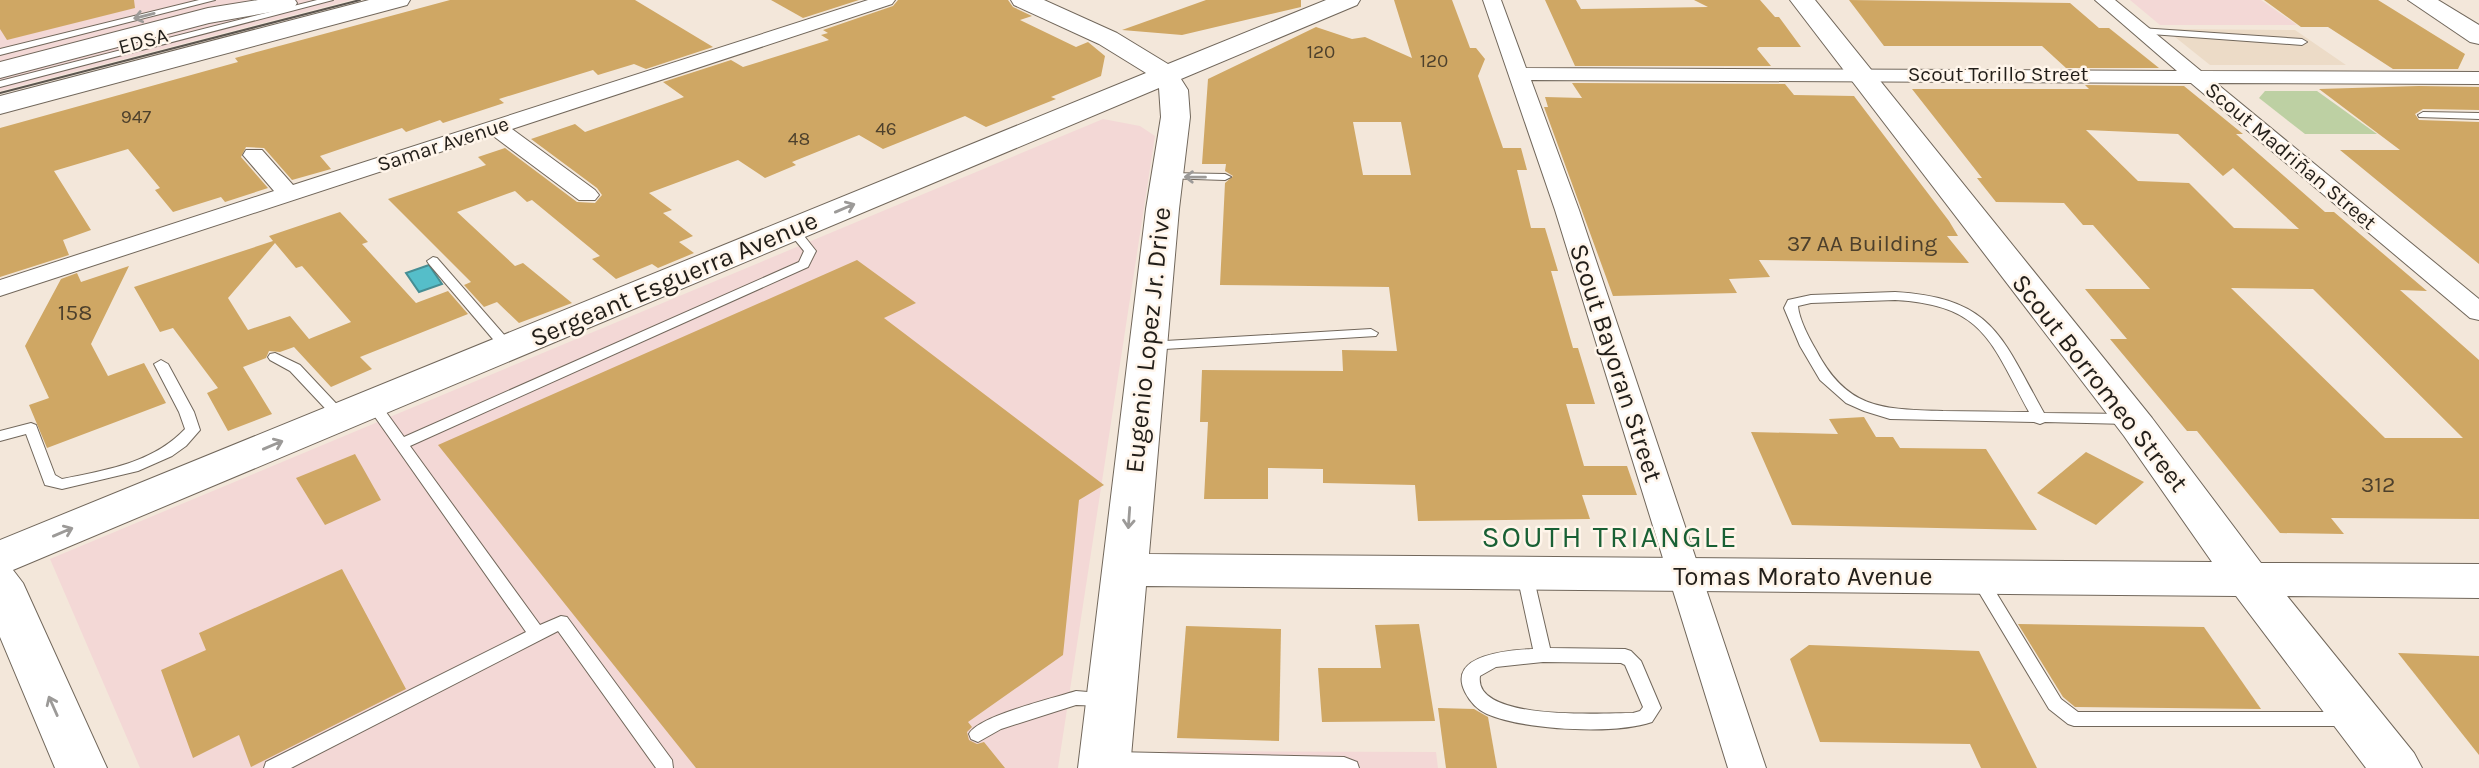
<svg xmlns="http://www.w3.org/2000/svg" width="2479" height="768" viewBox="0 0 2479 768" font-family="Karla,sans-serif">
  <rect width="100%" height="100%" fill="#f3e7da"/>
  <g fill="#f3d8d6">
    <polygon points="0,0 352,0 0,91"/>
    <polygon points="2130,0 2261,0 2297,25 2160,25"/>
    <polygon points="1103,119 1140,126 1155,136 1058,768 140,768 50,559"/>
    <polygon points="1167,751 1436,752 1438,768 1166,768"/>
  </g>
  <polygon fill="#ecdbc7" points="2165,29 2295,30 2346,65 2210,65"/>
  <polygon fill="#bdd0a3" points="2265,91 2317,91 2377,134 2305,134 2259,98"/>
  <polygon fill="#55bec9" stroke="#468e94" stroke-width="2" points="429,265 442,284 419,292 406,273"/>
  <g fill="#cfa764" fill-rule="evenodd">
    <polygon points="0,0 134,0 135,8 7,40 0,29"/>
    <polygon points="450,0 635,0 713,47 646,69 634,64 598,75 593,70 499,99 504,103 443,123 440,120 406,132 402,128 320,156 331,169 292,180 264,148 246,147 241,157 268,188 225,202 221,197 173,212 155,190 160,188 128,149 54,171 91,230 63,240 69,255 0,277 0,128 238,62 235,58"/>
    <polygon points="771,0 859,0 803,18"/>
    <polygon points="898,0 1008,0 1013,7 1032,16 1020,20 1076,47 1088,42 1105,56 1101,76 1051,97 1056,99 986,127 965,116 883,149 859,135 792,162 796,165 765,178 738,160 649,193 672,210 663,213 693,236 679,242 694,253 658,268 652,264 616,279 592,259 600,256 532,200 527,202 515,191 457,212 515,266 523,263 572,303 519,323 497,302 484,307 464,285 471,282 388,199 486,165 478,157 505,148 577,202 595,203 602,195 597,188 531,139 575,124 585,132 684,97 663,82 731,60 743,67 829,40 821,35 828,33 823,30 893,6"/>
    <polygon points="1206,0 1301,0 1301,7 1182,35 1122,30"/>
    <path d="M1394,0H1452L1470,48H1476L1485,59L1478,76L1503,148H1521L1527,170H1517L1531,228H1545L1558,271H1551L1573,348H1578L1595,404H1566L1584,466H1627L1637,495H1582L1590,519L1418,521L1415,485L1323,483V469L1268,468V499H1204L1208,422H1200L1202,370L1343,371L1342,350L1397,351L1389,287L1220,285L1225,183L1233,176L1225,171L1226,164H1202L1208,79L1316,27L1352,39L1365,37L1412,58ZM1353,122H1401L1411,175H1363Z"/>
    <polygon points="1545,0 1576,0 1581,9 1708,7 1694,0 1760,0 1775,17 1779,17 1801,47 1759,47 1757,49 1771,66 1575,66"/>
    <polygon points="1849,0 2070,3 2099,28 2109,28 2159,68 2066,68 2042,46 1884,46"/>
    <polygon points="2264,0 2378,0 2465,54 2458,69 2393,69 2328,27 2301,27"/>
    <polygon points="1572,83 1785,84 1794,95 1854,96 1949,221 1958,236 1947,236 1969,263 1759,260 1770,277 1729,279 1737,293 1613,296 1544,107 1548,107 1545,97 1582,98"/>
    <path d="M2085,85L2184,86L2243,134H2236L2325,212H2334L2427,291L2400,290L2479,360V519L2331,518L2344,534L2280,533L2197,431H2187L2110,339H2127L2085,289H2150L2093,225H2083L2064,203L1996,202L1977,178H1982L1912,89H2089ZM2086,130L2178,134L2223,176L2233,168L2299,229L2234,228L2189,183L2138,181ZM2231,288L2313,289L2463,438H2385Z"/>
    <polygon points="2419,86 2479,87 2479,110 2423,109 2415,114 2419,120 2479,122 2479,264 2340,150 2400,150 2319,89"/>
    <path d="M340,212L368,242L362,244L416,303L448,291L468,314L360,357L372,369L331,387L294,347L280,352L269,351L266,358L243,367L272,414L228,431L207,393L218,388L173,328L160,332L134,287L273,241L269,236ZM275,243L296,268L302,266L351,322L309,339L290,316L248,330L228,298Z"/>
    <polygon points="857,260 916,303 884,318 1104,485 1079,500 1063,655 968,722 972,727 967,732 969,740 977,744 984,742 1005,768 696,768 438,445"/>
    <polygon points="129,266 91,344 108,376 144,363 166,403 47,448 29,405 49,398 25,346 61,279 77,273 81,282"/>
    <polygon points="1864,417 1876,437 1893,437 1900,448 1986,449 2037,530 1792,525 1751,432 1838,434 1829,419"/>
    <polygon points="2086,452 2144,482 2096,525 2037,493"/>
    <polygon points="355,454 381,500 325,525 296,478"/>
    <polygon points="342,569 406,689 251,767 239,735 193,758 161,670 206,650 199,633"/>
    <polygon points="1419,624 1435,721 1322,722 1318,668 1381,668 1375,625"/>
    <polygon points="2018,624 2204,627 2261,709 2075,707 2063,697"/>
    <polygon points="1186,626 1281,629 1279,741 1177,738"/>
    <polygon points="1809,645 1979,651 2037,768 1981,768 1970,744 1820,742 1790,659"/>
    <polygon points="2398,653 2479,656 2479,755"/>
    <polygon points="1438,708 1474,709 1488,717 1497,768 1446,768"/>
  </g>
  <g fill="none" stroke-linecap="round" stroke-linejoin="round">
    <g stroke="#71675b" stroke-width="2">
      <g id="lane">
        <polygon points="199,0 215,0 0,55 0,49"/>
        <polygon points="317,0 333,0 0,87 0,81"/>
        <polygon points="2140,28 2302,39 2307,42 2302,45 2137,33 2135,31"/>
        <polygon points="2423,112 2479,113 2479,119 2419,117 2418,115"/>
        <polygon points="1167,173 1225,174 1231,177 1225,180 1163,178 1161,176"/>
        <polygon points="793,226 797,227 816,251 808,267 410,446 540,625 561,616 567,617 672,760 673,768 656,768 558,631 291,768 264,768 266,762 526,632 368,407 366,404 368,401 378,401 404,437 799,262 804,251 787,230"/>
        <polygon points="433,257 437,258 513,345 515,348 513,351 503,351 429,264 427,261"/>
        <path d="M1895,292C1993,298 2001,336 2044,413L2128,414L2135,419L2128,424L2045,422L2040,424L2034,422L1890,419L1864,411L1846,403L1820,380L1800,346L1784,308L1788,300L1811,295ZM1895,300C1984,305 1991,342 2029,412C2000,412 1972,411 1943,411C1883,409 1847,410 1816,350C1809,338 1799,319 1798,306L1811,303Z"/>
        <polygon points="1371,329 1378,333 1376,336 1148,350 1141,346 1148,342"/>
        <polygon points="275,353 300,365 346,414 348,417 346,420 336,420 290,371 270,360 268,357 270,354"/>
        <path d="M161,360L168,364L194,412L200,430L186,446L172,456L138,471L62,489L45,485L26,434L0,441V431L31,423L36,425L55,475L62,479C106,470 153,463 185,429L179,412L154,364Z"/>
        <path d="M1525,569L1531,571L1533,575L1550,648L1625,649L1631,651L1641,661L1661,708L1652,722C1615,735 1524,730 1487,714C1478,710 1470,702 1465,692C1446,654 1511,650 1533,649L1517,575L1519,571ZM1543,662L1621,663L1625,665L1643,707L1640,711L1633,713C1605,713 1473,722 1480,676L1496,667Z"/>
        <polygon points="1980,574 1986,576 2061,699 2078,712 2346,712 2352,714 2355,719 2352,724 2346,726 2074,726 2068,724 2049,709 1974,584 1972,580 1974,576"/>
        <path d="M1076,691L1112,694L1115,699L1112,704L1106,706L1076,705L1001,729L978,742L971,739L969,734C978,716 1054,698 1076,691Z"/>
        <polygon points="1114,752 1344,757 1357,762 1359,768 1114,768 1107,766 1105,760 1107,754"/>
      </g>
    </g>
    <g stroke="#71675b" stroke-width="2">
      <g id="street">
        <polygon points="868,0 895,0 892,4 512,129 595,190 599,195 595,200 579,200 492,135 0,296 0,280 274,191 243,155 246,150 262,150 293,185"/>
        <polygon points="1483,0 1501,0 1526,68 2177,71 2095,0 2115,0 2201,71 2479,72 2479,84 2216,83 2479,299 2479,320 2470,318 2191,83 1531,80 1579,210 1766,768 1728,768 1555,210"/>
      </g>
    </g>
    <g stroke="#71675b" stroke-width="2">
      <polygon id="secondary" points="1011,0 1044,0 1117,33 1168,64 1326,0 1360,0 1357,5 1181,79 1188,90 1190,117 1179,209 1149,554 2212,562 2124,436 1790,0 1815,0 2152,418 2261,563 2479,564 2479,598 2287,596 2414,753 2422,768 2366,768 2236,596 1146,586 1130,768 1078,768 1146,209 1161,117 1159,88 13,570 23,583 107,768 55,768 0,637 0,540 1146,73 1099,44 1014,5"/>
    </g>
    <g stroke="#71675b" stroke-width="2">
      <g id="primary">
        <polygon points="258,0 295,0 297,3 294,8 209,23 0,78 0,62 208,8"/>
        <polygon points="2408,0 2438,0 2479,25 2479,44 2470,42"/>
      </g>
    </g>
    <g stroke="#71675b" stroke-width="2">
      <polygon id="highway" points="369,0 410,0 407,5 0,114 0,96"/>
    </g>
    <use href="#lane" fill="#fff" fill-rule="evenodd"/>
    <use href="#street" fill="#fff" fill-rule="evenodd"/>
    <use href="#secondary" fill="#fff" fill-rule="evenodd"/>
    <use href="#primary" fill="#fff" fill-rule="evenodd"/>
    <use href="#highway" fill="#fff" fill-rule="evenodd"/>
    <polyline stroke="#5c564f" stroke-width="2" points="0,93 360,0"/>
  </g>
  <defs><path id="oneway-shaft" d="M-6 0H5M1.5-3L5.5 0L1.5 3" fill="none" stroke-width="1.6" stroke-linecap="round" stroke-linejoin="round" transform="scale(1.75)"/></defs>
  <g stroke="#9c9a98">
    <use href="#oneway-shaft" transform="translate(144 16) rotate(166)"/>
    <use href="#oneway-shaft" transform="translate(1195 177) rotate(-179)"/>
    <use href="#oneway-shaft" transform="translate(845 208) rotate(-23)"/>
    <use href="#oneway-shaft" transform="translate(273 445) rotate(-23)"/>
    <use href="#oneway-shaft" transform="translate(1129 518) rotate(94)"/>
    <use href="#oneway-shaft" transform="translate(63 532) rotate(-23)"/>
    <use href="#oneway-shaft" transform="translate(53 706) rotate(-114)"/>
  </g>
  <g text-anchor="middle" dominant-baseline="central" stroke-width="5" stroke-linejoin="round" paint-order="stroke">
    <g font-size="19" fill="#4d402c">
      <text x="1321" y="52">120</text>
      <text x="1434" y="61">120</text>
      <text x="136" y="117">947</text>
      <text x="886" y="129">46</text>
      <text x="799" y="139">48</text>
    </g>
    <g font-size="21" fill="#221e19" stroke="#fff5ea">
      <text transform="translate(143 41) rotate(-15)">EDSA</text>
      <text x="1998" y="74">Scout Torillo Street</text>
      <text transform="translate(443 144) rotate(-18)">Samar Avenue</text>
      <text transform="translate(2291 156) rotate(40)">Scout Madriñan Street</text>
    </g>
    <g font-size="23" fill="#4d402c">
      <text x="1862" y="243">37 AA Building</text>
      <text x="75" y="312">158</text>
      <text x="2378" y="484">312</text>
    </g>
    <g font-size="26" fill="#221e19" stroke="#fff5ea">
      <text transform="translate(674 279) rotate(-23)">Sergeant Esguerra Avenue</text>
      <text transform="translate(1148 340) rotate(-84)">Eugenio Lopez Jr. Drive</text>
      <text transform="translate(1616 363) rotate(72)">Scout Bayoran Street</text>
      <text transform="translate(2100 383) rotate(52)">Scout Borromeo Street</text>
      <text x="1803" y="576">Tomas Morato Avenue</text>
    </g>
    <g font-size="30" letter-spacing="2" fill="#196034" stroke="#fff5ea">
      <text x="1610" y="537">SOUTH TRIANGLE</text>
    </g>
  </g>
</svg>
